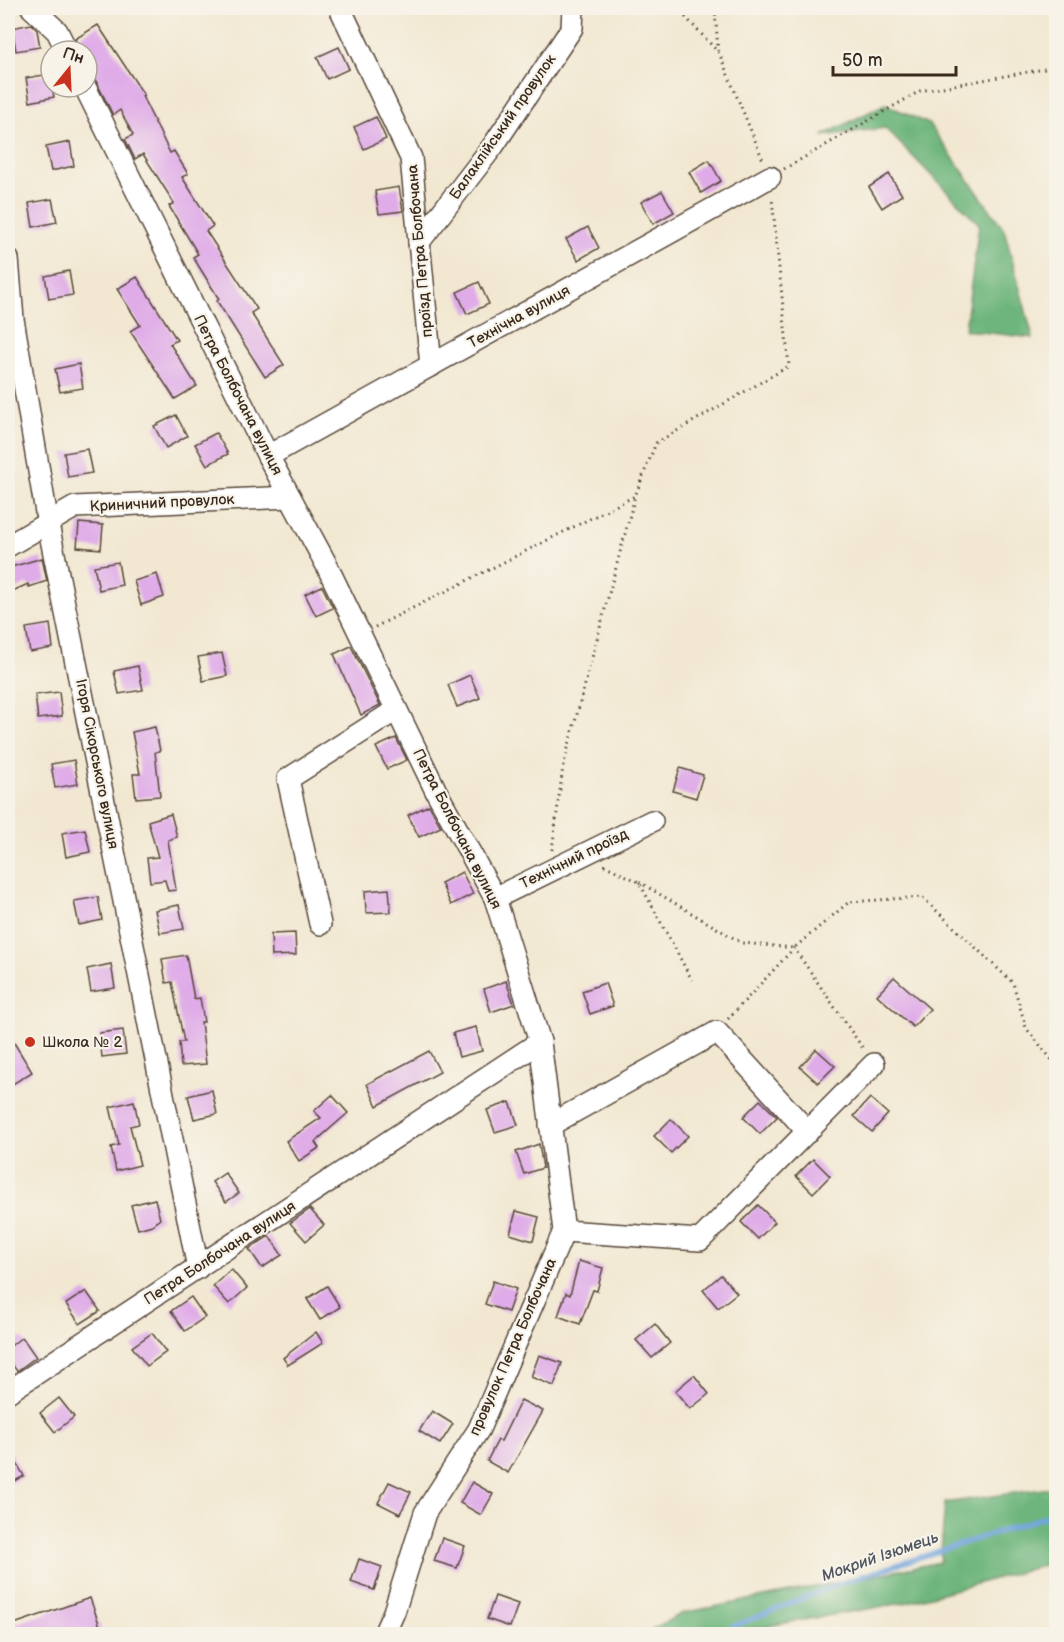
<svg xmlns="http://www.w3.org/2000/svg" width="1064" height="1642" viewBox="0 0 1064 1642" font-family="'Balsamiq Sans',sans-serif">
  <rect width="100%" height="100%" fill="#f7f3e8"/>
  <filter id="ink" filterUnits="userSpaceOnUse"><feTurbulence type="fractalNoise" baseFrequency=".0167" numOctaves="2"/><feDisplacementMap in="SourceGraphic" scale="12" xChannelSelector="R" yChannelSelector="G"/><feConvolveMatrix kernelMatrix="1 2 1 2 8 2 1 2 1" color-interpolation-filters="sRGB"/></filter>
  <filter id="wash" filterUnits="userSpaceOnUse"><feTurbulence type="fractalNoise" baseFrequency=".008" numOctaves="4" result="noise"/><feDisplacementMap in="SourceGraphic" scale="24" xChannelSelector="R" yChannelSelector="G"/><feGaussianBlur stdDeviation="1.35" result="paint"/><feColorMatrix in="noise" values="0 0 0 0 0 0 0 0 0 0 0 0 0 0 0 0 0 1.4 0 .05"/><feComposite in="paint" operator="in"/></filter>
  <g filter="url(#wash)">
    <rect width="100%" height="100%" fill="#f2e8d2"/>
    <g fill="#6db57b" stroke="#54704c" stroke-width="1.5">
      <polygon points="885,104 929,124 1004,229 1033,338 965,330 979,224 885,128 822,136"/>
      <polygon points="1056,1487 1056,1562 909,1602 779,1624 730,1634 643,1634 683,1613 940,1562 945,1503"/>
    </g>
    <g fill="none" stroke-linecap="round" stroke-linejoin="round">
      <polyline stroke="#72a4dd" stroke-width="5" points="714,1634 844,1582 1056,1513"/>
    </g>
    <g id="blocks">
      <g fill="#dfabe8">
        <polygon points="31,24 37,30 40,47 16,51 12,28"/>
        <polygon points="98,25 144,95 142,96 170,153 174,151 188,174 182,177 213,226 206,231 257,309 251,313 284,365 265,377 217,301 219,299 193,257 198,254 169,206 174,203 143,154 135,159 125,139 133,135 120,110 113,115 96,81 87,75 87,51 80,51 75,39"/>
        <polygon points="339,47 349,69 327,79 317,57"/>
        <polygon points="50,74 54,97 30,102 26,78"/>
        <polygon points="376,117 386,139 364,149 354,127"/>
        <polygon points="70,142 74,166 51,171 46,147"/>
        <polygon points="709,160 721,181 701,193 689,172"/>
        <polygon points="889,174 902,195 882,208 869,187"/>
        <polygon points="399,187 403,211 379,214 375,191"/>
        <polygon points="662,191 674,212 653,224 641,202"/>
        <polygon points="52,199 57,222 33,227 29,203"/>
        <polygon points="588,227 599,248 578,260 566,239"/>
        <polygon points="69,271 73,295 49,299 45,276"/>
        <polygon points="137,277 177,340 170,344 197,386 175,399 130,331 140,325 117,289"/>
        <polygon points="479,282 489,304 467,314 457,292"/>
        <polygon points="79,364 83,388 60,392 55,369"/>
        <polygon points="176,415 187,436 166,448 154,426"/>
        <polygon points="216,433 228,454 207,465 195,444"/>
        <polygon points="87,449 92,473 68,477 64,453"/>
        <polygon points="79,523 103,525 101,549 77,547"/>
        <polygon points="42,558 47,581 29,587 28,584 8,593 8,568"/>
        <polygon points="118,562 122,585 99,590 94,566"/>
        <polygon points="157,574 164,597 141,605 134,581"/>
        <polygon points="322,586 333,608 316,616 305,594"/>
        <polygon points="50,624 53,648 30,652 26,628"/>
        <polygon points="351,646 380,705 361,715 334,654"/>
        <polygon points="222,653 227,676 203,681 198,657"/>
        <polygon points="138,666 143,690 119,694 114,671"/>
        <polygon points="470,675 480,698 457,707 448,685"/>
        <polygon points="59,692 62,716 38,719 35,695"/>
        <polygon points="155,727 160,751 155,752 160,796 136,798 133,774 140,774 132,732"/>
        <polygon points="396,738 407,760 387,769 376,747"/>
        <polygon points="74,760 78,784 55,788 51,764"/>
        <polygon points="680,768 703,775 696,798 673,791"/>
        <polygon points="429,805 441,827 419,837 408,815"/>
        <polygon points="171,814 177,837 168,840 176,890 168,891 165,880 150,882 147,858 158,857 148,821"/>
        <polygon points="85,829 90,852 66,857 62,833"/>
        <polygon points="462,872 473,894 451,905 441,883"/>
        <polygon points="389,889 391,912 366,913 365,891"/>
        <polygon points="98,897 102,920 79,925 74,901"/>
        <polygon points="179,905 184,929 160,933 155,910"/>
        <polygon points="295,933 296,955 272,956 271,934"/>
        <polygon points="186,955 194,999 200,998 204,1022 201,1022 206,1064 181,1066 179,1042 184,1042 172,982 166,983 162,959"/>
        <polygon points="111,964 115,988 91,992 87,969"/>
        <polygon points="894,977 930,1009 913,1027 877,995"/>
        <polygon points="506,981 514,1004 491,1012 484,989"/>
        <polygon points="605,983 613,1006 590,1014 582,991"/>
        <polygon points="476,1027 482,1051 459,1057 453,1033"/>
        <polygon points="123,1030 126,1054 102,1057 99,1033"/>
        <polygon points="8,1033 32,1072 8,1087"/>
        <polygon points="816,1049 835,1066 818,1083 800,1067"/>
        <polygon points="429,1051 440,1072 377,1106 367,1084"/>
        <polygon points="212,1090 217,1114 194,1119 188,1096"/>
        <polygon points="332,1095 348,1113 315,1142 319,1148 299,1161 286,1141 321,1118 314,1111"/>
        <polygon points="870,1098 888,1114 872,1132 854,1116"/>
        <polygon points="760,1100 777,1117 760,1134 743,1117"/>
        <polygon points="134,1101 139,1124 130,1126 140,1165 116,1171 111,1147 119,1145 110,1107"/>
        <polygon points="510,1102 518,1125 495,1132 487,1110"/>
        <polygon points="671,1119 688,1136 671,1153 654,1136"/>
        <polygon points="539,1144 543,1168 524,1174 516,1152"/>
        <polygon points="813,1159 830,1176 813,1193 796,1176"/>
        <polygon points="225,1173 239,1193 226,1202 212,1182"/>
        <polygon points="155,1199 160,1219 152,1225 138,1229 131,1205"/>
        <polygon points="758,1205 775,1222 758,1239 741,1222"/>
        <polygon points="310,1209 324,1225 306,1241 290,1223"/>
        <polygon points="516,1211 539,1217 533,1241 510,1234"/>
        <polygon points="269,1236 282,1255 262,1268 249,1249"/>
        <polygon points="579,1261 603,1268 597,1291 593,1290 580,1324 558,1316 566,1293 570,1295"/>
        <polygon points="231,1269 247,1288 229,1304 213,1286"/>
        <polygon points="721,1275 737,1293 718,1308 703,1290"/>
        <polygon points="493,1281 516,1289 508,1312 485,1304"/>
        <polygon points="327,1286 340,1307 320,1320 307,1299"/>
        <polygon points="86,1291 100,1311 80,1324 66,1304"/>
        <polygon points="191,1297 205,1317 185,1331 171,1311"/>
        <polygon points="655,1324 670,1343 652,1358 636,1340"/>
        <polygon points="316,1332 323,1343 288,1365 283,1358"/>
        <polygon points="152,1333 166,1352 147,1366 132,1347"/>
        <polygon points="22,1337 36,1357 17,1371 8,1359 8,1348"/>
        <polygon points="539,1355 562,1363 554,1386 531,1377"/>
        <polygon points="694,1375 709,1394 690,1409 675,1391"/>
        <polygon points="59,1398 74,1417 55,1432 40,1413"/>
        <polygon points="521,1400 543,1411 508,1473 487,1461 498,1440 501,1441"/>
        <polygon points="432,1411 453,1424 440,1444 419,1431"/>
        <polygon points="8,1448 24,1476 8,1485"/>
        <polygon points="389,1482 411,1492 400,1514 378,1503"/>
        <polygon points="472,1482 493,1494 481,1515 460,1503"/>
        <polygon points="442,1538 465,1546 457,1568 434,1561"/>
        <polygon points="359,1559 382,1567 374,1590 351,1582"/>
        <polygon points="495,1596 518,1604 510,1627 487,1619"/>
        <polygon points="90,1598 103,1635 8,1635 8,1626"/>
      </g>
    </g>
  </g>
  <g filter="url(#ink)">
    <use href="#blocks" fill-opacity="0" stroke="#564639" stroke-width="1.5"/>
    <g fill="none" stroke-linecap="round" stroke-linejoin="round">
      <g stroke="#564639" stroke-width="24">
        <g id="minor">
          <polyline points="32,8 57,31 67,51"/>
          <polyline points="340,8 411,158 431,366"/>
          <polyline points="419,242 493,146 572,28 573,8"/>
          <polyline points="8,259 13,319 48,524 198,1268"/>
          <polyline points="268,456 770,177"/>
          <polyline points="8,546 75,507 290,497"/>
          <polyline points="495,898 652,821"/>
          <polyline points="320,924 288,779 396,710"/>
          <polyline points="550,1125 717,1032 808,1132"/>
          <polyline points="564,1231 700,1240 874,1064"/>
          <polyline points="8,1392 540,1042 495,898 436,791 325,562 268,456 85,87"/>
          <polyline points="384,1634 394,1612 425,1513 479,1429 564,1231 540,1042"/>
        </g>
      </g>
      <g stroke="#564639" stroke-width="3" stroke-dasharray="1.5 4.5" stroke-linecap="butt">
        <polyline points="677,8 719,53 763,160"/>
        <polyline points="715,8 718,51"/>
        <polyline points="784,169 920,91 1056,67"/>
        <polyline points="375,627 635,496 656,443 789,366 772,198"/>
        <polyline points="552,850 563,767 635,496"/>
        <polyline points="604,865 639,882 692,980"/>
        <polyline points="639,882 742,943 794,948 849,902 922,897 1013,983 1026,1028 1056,1065"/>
        <polyline points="728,1019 794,948 864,1050"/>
      </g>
      <use href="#minor" stroke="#fff" stroke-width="21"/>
    </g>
  </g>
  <circle fill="#c8321e" stroke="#f7f3e8" stroke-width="2" cx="30" cy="1042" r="6"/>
  <g text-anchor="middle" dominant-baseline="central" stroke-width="4.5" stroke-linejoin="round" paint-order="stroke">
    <g font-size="15" fill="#3b2a1e" stroke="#f7f3e8">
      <text transform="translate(503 127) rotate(-55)">Балаклійський провулок</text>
      <text transform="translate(420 251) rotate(-95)">проїзд Петра Болбочана</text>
      <text transform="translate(519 317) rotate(-29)">Технічна вулиця</text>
      <text transform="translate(238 395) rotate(63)">Петра Болбочана вулиця</text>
      <text transform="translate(162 503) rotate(-3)">Криничний провулок</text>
      <text transform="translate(97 764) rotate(79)">Ігоря Сікорського вулиця</text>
      <text transform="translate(457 829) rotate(63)">Петра Болбочана вулиця</text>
      <text transform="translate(574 859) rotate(-26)">Технічний проїзд</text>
      <text transform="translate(220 1253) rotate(-33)">Петра Болбочана вулиця</text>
      <text transform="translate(513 1347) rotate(-66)">провулок Петра Болбочана</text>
    </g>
    <g font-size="15" fill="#3b2a1e" stroke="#f7f3e8" text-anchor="start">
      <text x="42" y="1042">Школа № 2</text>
    </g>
    <g font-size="16" font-style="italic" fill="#4e5561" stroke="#f7f3e8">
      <text transform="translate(880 1557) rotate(-19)">Мокрий Ізюмець</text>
    </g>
  </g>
  <rect width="1064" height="1642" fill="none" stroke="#f7f3e8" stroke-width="30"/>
  <g transform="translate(69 69) rotate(18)"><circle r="28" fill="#f7f3e8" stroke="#aca397" stroke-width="1.5"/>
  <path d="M0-4.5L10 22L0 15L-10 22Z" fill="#c8321e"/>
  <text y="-9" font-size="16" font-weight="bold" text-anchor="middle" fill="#3b2a1e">Пн</text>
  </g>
  <path d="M833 66v9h123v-9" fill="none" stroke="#3b2a1e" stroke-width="3"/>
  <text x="842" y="66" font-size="18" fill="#3b2a1e" stroke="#f7f3e8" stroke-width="4.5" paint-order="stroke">50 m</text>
</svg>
